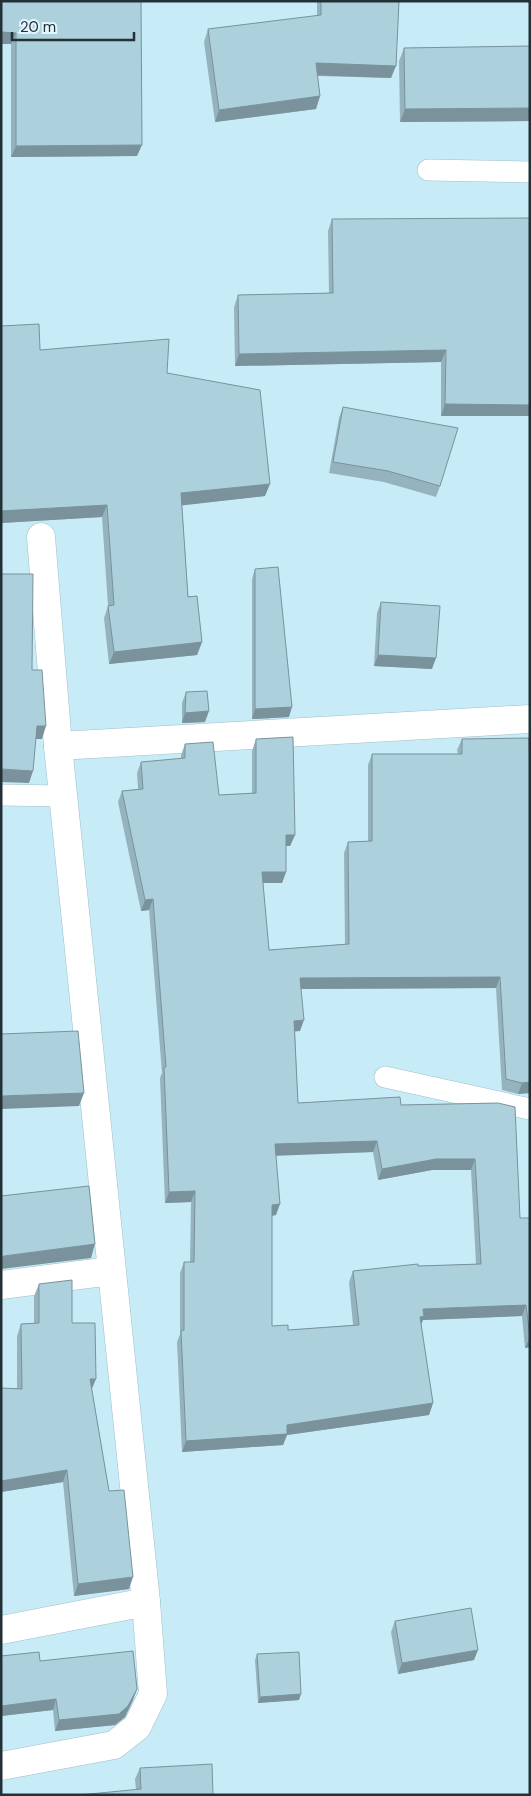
<svg xmlns="http://www.w3.org/2000/svg" width="531" height="1796" viewBox="0 0 531 1796" font-family="'DM Sans',sans-serif">
  <rect width="100%" height="100%" fill="#c8ebf8"/>
  <g fill="none" stroke-linecap="round" stroke-linejoin="round">
    <g stroke="#9dbfcc" stroke-width="22">
      <g id="lane">
        <polyline points="428,170 530,172"/>
        <polyline points="1,795 63,796"/>
        <polyline points="385,1077 530,1109"/>
      </g>
    </g>
    <g stroke="#9dbfcc" stroke-width="29">
      <g id="street">
        <polyline points="58,746 530,719"/>
        <polyline points="1,1285 111,1271"/>
        <polyline points="1,1630 146,1602"/>
        <polyline points="1,1766 114,1745 137,1727 153,1694 146,1602 58,746 41,537"/>
      </g>
    </g>
    <use href="#lane" stroke="#fff" stroke-width="21"/>
    <use href="#street" stroke="#fff" stroke-width="28"/>
  </g>
  <g fill="#95b3be" fill-rule="evenodd">
    <polygon points="1,1 137,156 11,157 11,44 1,44"/>
    <polygon points="317,1 399,1 391,78 317,76 320,96 316,109 215,122 204,42 208,29 317,16"/>
    <polygon points="530,46 530,121 400,122 399,61 404,48"/>
    <polygon points="332,219 529,416 441,416 441,362 235,366 234,307 238,295 329,293 328,231"/>
    <polygon points="1,326 40,350 167,373 265,496 182,505 188,597 202,642 197,655 109,664 104,618 108,606 102,517 1,523"/>
    <polygon points="343,407 440,486 436,497 384,482 329,473 339,418"/>
    <polygon points="255,569 289,717 252,719 252,579"/>
    <polygon points="381,602 432,669 374,666 377,613"/>
    <polygon points="186,692 205,722 182,723 182,703"/>
    <path d="M256,739L295,835L290,846H286V872L282,883H263L269,950L345,944L344,853L348,842L368,841V765L372,754H458L457,750L462,739L530,795V1093L518,1094L502,1090L496,988L301,989L300,1031H295L298,1103L401,1105L498,1103L520,1218H530V1347L525,1348L522,1316L423,1320L421,1324L433,1403L429,1415L287,1435L283,1445L182,1452L177,1342L180,1334V1273L184,1262H190L191,1202L165,1203L160,1078L162,1073L149,910L141,911L118,802L122,791L138,789L137,773L141,762L181,759V755L185,744L219,795L252,793V751ZM373,1152L378,1180L432,1170H471L476,1264L418,1266L353,1271L349,1282L353,1325L288,1330L272,1326V1216L276,1215V1155Z"/>
    <polygon points="39,1284 72,1323 92,1390 109,1491 129,1589 74,1596 63,1482 1,1492 1,1388 17,1388 17,1336 21,1324 34,1323 34,1296"/>
    <polygon points="395,1621 474,1660 398,1674 391,1632"/>
    <polygon points="257,1654 299,1700 258,1703 255,1660"/>
    <polygon points="1,1656 40,1661 133,1700 125,1717 115,1725 55,1731 53,1710 1,1716"/>
    <polygon points="140,1768 213,1795 136,1790 135,1779"/>
  </g>
  <g fill="#79929b">
    <polygon points="1,32 16,33 11,44 1,44"/>
    <polygon points="316,63 396,66 391,78 311,75"/>
    <polygon points="320,96 316,109 215,122 219,110"/>
    <polygon points="530,108 530,121 400,122 405,109"/>
    <polygon points="142,145 137,156 11,157 16,146"/>
    <polygon points="446,350 441,362 235,366 239,354"/>
    <polygon points="445,404 530,405 530,416 441,416"/>
    <polygon points="270,484 265,496 177,506 181,493"/>
    <polygon points="107,505 102,517 1,523 1,511"/>
    <polygon points="202,642 197,655 109,664 114,652"/>
    <polygon points="378,655 436,658 432,669 374,666"/>
    <polygon points="292,707 289,717 252,719 255,709"/>
    <polygon points="209,711 205,722 182,723 185,713"/>
    <polygon points="37,726 46,726 42,739 32,739"/>
    <polygon points="1,769 33,771 29,783 1,782"/>
    <polygon points="286,835 295,835 290,846 282,846"/>
    <polygon points="262,872 286,872 282,883 258,883"/>
    <polygon points="153,899 149,910 141,911 145,900"/>
    <polygon points="500,977 496,988 296,989 300,978"/>
    <polygon points="304,1020 300,1031 290,1032 294,1021"/>
    <polygon points="530,1082 530,1093 518,1094 522,1083"/>
    <polygon points="84,1093 79,1106 1,1109 1,1096"/>
    <polygon points="377,1141 373,1152 271,1156 275,1144"/>
    <polygon points="436,1159 475,1159 471,1170 432,1170 378,1180 382,1169"/>
    <polygon points="195,1191 191,1202 165,1203 169,1192"/>
    <polygon points="280,1204 276,1215 268,1216 272,1205"/>
    <polygon points="95,1244 91,1258 1,1269 1,1258 4,1256"/>
    <polygon points="526,1305 522,1316 423,1320 420,1327 416,1328 423,1309"/>
    <polygon points="530,1337 530,1347 525,1348"/>
    <polygon points="90,1379 96,1379 91,1391"/>
    <polygon points="433,1403 429,1415 287,1435 283,1445 182,1452 186,1441 287,1425"/>
    <polygon points="67,1470 63,1482 1,1492 1,1481"/>
    <polygon points="133,1577 129,1589 74,1596 78,1584"/>
    <polygon points="478,1650 474,1660 398,1674 402,1663"/>
    <polygon points="137,1689 133,1700 125,1717 115,1725 55,1731 59,1720"/>
    <polygon points="301,1694 299,1700 258,1703 260,1697"/>
    <polygon points="56,1699 53,1710 1,1716 1,1706"/>
  </g>
  <g fill="#add0dd" stroke="#79929b" fill-rule="evenodd">
    <polygon points="1,1 141,1 142,145 16,146 16,33 1,32"/>
    <polygon points="321,1 399,1 396,66 316,63 320,96 219,110 208,29 321,15"/>
    <polygon points="530,46 530,108 405,109 404,48"/>
    <polygon points="530,218 530,405 445,404 446,350 239,354 238,295 333,293 332,219"/>
    <polygon points="39,324 40,350 169,339 167,373 260,390 270,484 181,493 188,597 197,596 202,642 114,652 108,606 114,605 107,505 1,511 1,326"/>
    <polygon points="343,407 458,428 440,486 388,471 333,462"/>
    <polygon points="278,567 292,707 255,709 255,569"/>
    <polygon points="1,574 33,574 32,670 42,670 46,726 37,726 33,771 1,769"/>
    <polygon points="381,602 440,606 436,658 378,655"/>
    <polygon points="207,691 209,711 185,713 186,692"/>
    <path d="M293,737L295,835H286V872H262L269,950L349,944L348,842L372,841V754H462V739L529,738L530,795V1082L522,1083L506,1079L500,977L300,978L304,1020L294,1021L298,1103L400,1097L401,1105L498,1103L515,1107L520,1218H530V1337L526,1305L423,1309L424,1316L420,1317L433,1403L287,1425V1434L186,1441L181,1331L184,1330V1262H194L195,1191L169,1192L164,1067H166L153,899L145,900L122,791L143,789L141,762L185,758V744L213,742L219,795L256,793V739ZM377,1141L382,1169L436,1159H475L481,1264L418,1266V1264L353,1271L359,1325L288,1330V1325L272,1326V1205L280,1204L275,1144Z"/>
    <polygon points="78,1031 84,1093 1,1096 1,1034"/>
    <polygon points="89,1186 95,1244 4,1256 1,1258 1,1196"/>
    <polygon points="72,1280 72,1323 95,1323 96,1379 90,1379 109,1491 124,1490 133,1577 78,1584 67,1470 1,1481 1,1388 22,1389 21,1324 39,1323 39,1284"/>
    <polygon points="471,1608 478,1650 402,1663 395,1621"/>
    <polygon points="133,1651 137,1689 128,1706 119,1714 59,1720 56,1699 1,1706 1,1656 39,1652 40,1661"/>
    <polygon points="299,1652 301,1694 260,1697 257,1654"/>
    <polygon points="212,1764 213,1795 79,1795 141,1789 140,1768"/>
  </g>
  <rect width="531" height="1796" fill="none" stroke="#233136" stroke-width="5"/>
  <path d="M12 32v8h122v-8" fill="none" stroke="#233136" stroke-width="2.5"/>
  <text x="20" y="32" font-size="15" fill="#233136" stroke="#e1f6fe" stroke-width="4" paint-order="stroke">20 m</text>
</svg>
